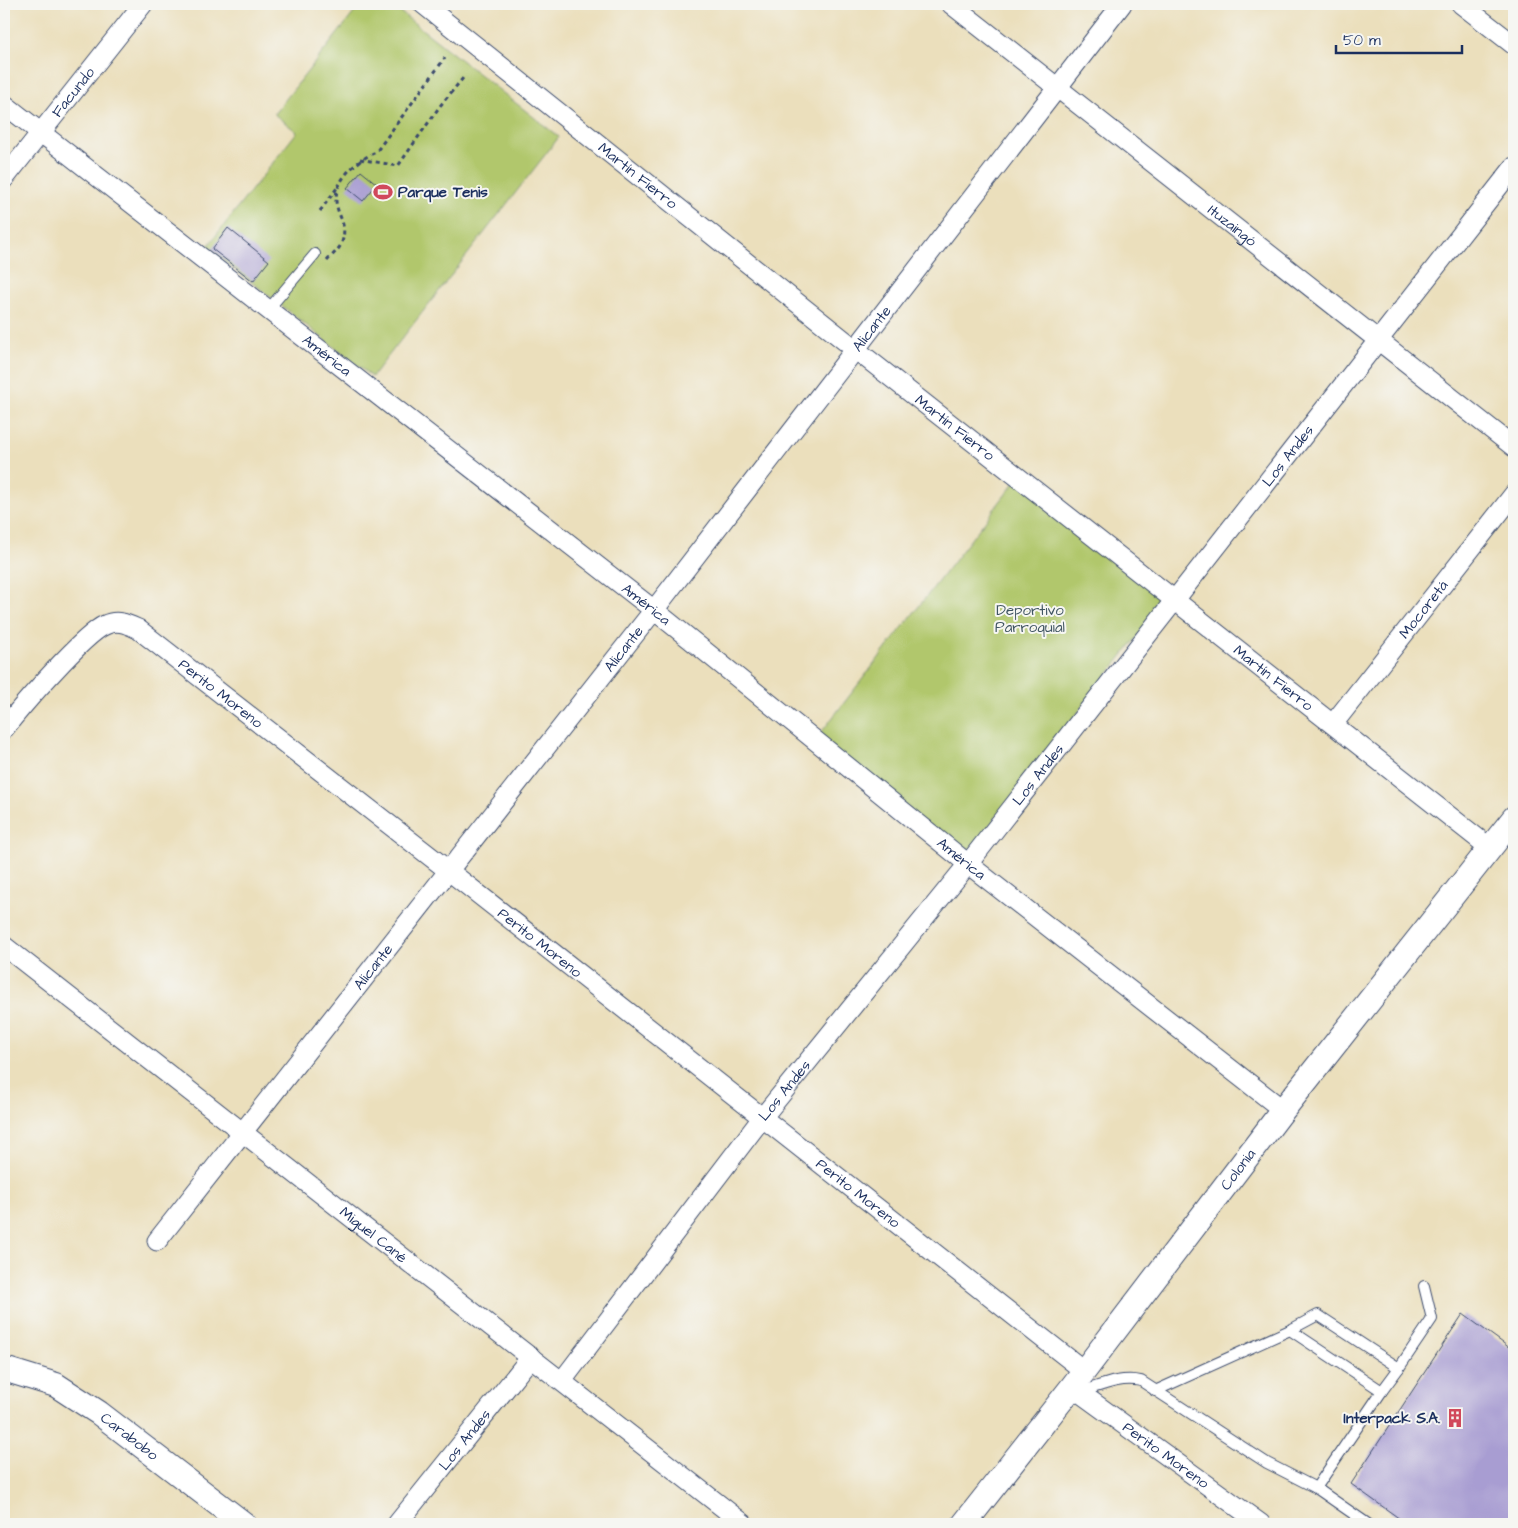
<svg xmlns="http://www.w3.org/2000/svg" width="1518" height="1528" viewBox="0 0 1518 1528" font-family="'Architects Daughter',sans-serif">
  <rect width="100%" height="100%" fill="#f6f6f2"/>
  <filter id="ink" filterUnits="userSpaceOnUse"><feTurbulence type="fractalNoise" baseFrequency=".02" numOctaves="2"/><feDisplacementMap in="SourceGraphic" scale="10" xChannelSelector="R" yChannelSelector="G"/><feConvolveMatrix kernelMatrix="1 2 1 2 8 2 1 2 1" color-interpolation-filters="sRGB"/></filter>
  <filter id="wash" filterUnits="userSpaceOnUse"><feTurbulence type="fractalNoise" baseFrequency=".0096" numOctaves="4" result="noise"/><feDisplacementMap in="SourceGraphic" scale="20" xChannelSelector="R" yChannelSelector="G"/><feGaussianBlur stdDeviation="1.12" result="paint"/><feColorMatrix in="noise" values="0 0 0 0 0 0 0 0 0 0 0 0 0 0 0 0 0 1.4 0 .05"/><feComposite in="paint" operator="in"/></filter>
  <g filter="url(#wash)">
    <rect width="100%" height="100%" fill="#ebdfbc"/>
    <g fill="#b1c76c" stroke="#667b65">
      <polygon points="361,4 390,4 559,137 372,377 207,247 297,132 274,114"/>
      <polygon points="1016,481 1167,599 964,858 816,739"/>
    </g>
    <g id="blocks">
      <g fill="#a89dd2">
        <polygon points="361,171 377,184 363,201 347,188"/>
        <polygon points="228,228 269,261 253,281 212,249"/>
        <polygon points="1463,1314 1514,1351 1514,1524 1407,1524 1351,1484"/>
      </g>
    </g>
  </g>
  <g filter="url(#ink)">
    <use href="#blocks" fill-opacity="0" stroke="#3a496c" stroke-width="1"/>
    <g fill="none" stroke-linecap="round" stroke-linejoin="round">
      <g stroke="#3a496c" stroke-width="12">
        <g id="service">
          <polyline points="267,311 315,254"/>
          <polyline points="1290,1330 1318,1315 1399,1368 1382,1391"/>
          <polyline points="1399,1368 1432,1319 1424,1286"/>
          <polyline points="1155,1391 1290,1330 1382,1391 1316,1488"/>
          <path d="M1080,1392C1100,1386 1121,1376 1141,1381L1267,1463L1316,1488L1368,1524"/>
        </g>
      </g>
      <g stroke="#3a496c" stroke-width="21">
        <g id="minor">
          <path id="s1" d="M423,4L855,349L1490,848"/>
          <path id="s2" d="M951,4L1514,447"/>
          <polyline points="1461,4 1514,45"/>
          <path id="s3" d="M4,104L654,610L968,864L1283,1110"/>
          <path id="s4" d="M4,179L143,4"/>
          <path id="s5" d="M1333,724L1514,494"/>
          <path id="s6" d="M4,729C20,708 84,634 105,625C117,619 127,624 138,629L449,871L1083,1370"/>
          <path id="s7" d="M4,946L744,1524"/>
          <path id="s8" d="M157,1241L654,610L1122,4"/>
          <path id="s9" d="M562,1381L762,1118L968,864L1514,167"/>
          <path id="s10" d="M1072,1387L1261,1524"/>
          <path id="s11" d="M397,1524L531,1357"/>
        </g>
      </g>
      <g stroke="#3a496c" stroke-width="26">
        <g id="tertiary">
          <path id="s12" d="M4,1369L56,1385L99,1413L244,1524"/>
          <path id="s13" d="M964,1524L1072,1387L1283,1110L1514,818"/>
        </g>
      </g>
      <g stroke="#3a496c" stroke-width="3" stroke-dasharray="4 4" stroke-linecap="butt">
        <polyline points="360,159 398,166 440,106 463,78"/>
        <polyline points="320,211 340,184"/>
        <path d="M327,261C332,255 340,249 342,242C348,223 337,216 336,201C335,178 358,160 376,152L445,58"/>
      </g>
      <use href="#service" stroke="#fff" stroke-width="10"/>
      <use href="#minor" stroke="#fff" stroke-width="19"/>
      <use href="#tertiary" stroke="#fff" stroke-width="24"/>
    </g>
  </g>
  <defs>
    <g id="stadium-bare" transform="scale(1.5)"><path d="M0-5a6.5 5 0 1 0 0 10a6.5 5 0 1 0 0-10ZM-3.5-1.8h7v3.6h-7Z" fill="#d1495b" stroke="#f6f6f2" stroke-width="2.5" paint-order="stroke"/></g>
    <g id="building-bare" transform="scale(1.5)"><path d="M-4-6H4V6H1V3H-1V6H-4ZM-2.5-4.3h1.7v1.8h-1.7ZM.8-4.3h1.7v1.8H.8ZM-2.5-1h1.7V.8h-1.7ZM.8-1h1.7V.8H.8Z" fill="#d1495b" stroke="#f6f6f2" stroke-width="2.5" paint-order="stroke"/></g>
  </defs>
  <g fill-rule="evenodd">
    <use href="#stadium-bare" x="383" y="192"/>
    <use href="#building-bare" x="1455" y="1418"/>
  </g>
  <g text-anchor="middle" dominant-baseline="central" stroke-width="4" stroke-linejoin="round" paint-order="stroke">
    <g font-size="15" fill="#1b2f5e" stroke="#f6f6f2">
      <text stroke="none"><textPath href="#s4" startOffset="111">Facundo</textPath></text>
      <text stroke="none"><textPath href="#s1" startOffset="275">Martín Fierro</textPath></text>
      <text stroke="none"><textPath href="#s2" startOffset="358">Ituzaingó</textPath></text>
      <text stroke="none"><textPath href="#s8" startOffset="1159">Alicante</textPath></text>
      <text stroke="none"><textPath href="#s3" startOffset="409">América</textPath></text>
      <text stroke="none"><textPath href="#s1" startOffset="680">Martín Fierro</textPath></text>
      <text stroke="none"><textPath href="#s9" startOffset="1176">Los Andes</textPath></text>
      <text stroke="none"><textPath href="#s3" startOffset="814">América</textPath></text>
      <text stroke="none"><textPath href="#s5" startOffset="146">Mocoretá</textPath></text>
      <text stroke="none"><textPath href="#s8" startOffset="754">Alicante</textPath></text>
      <text stroke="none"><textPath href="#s1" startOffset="1085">Martín Fierro</textPath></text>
      <text stroke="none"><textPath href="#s6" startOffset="285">Perito Moreno</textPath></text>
      <text stroke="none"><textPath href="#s9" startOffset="771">Los Andes</textPath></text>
      <text stroke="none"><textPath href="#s3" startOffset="1219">América</textPath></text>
      <text stroke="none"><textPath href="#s6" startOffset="690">Perito Moreno</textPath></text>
      <text stroke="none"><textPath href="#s8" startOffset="349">Alicante</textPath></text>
      <text stroke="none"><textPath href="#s9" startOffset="366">Los Andes</textPath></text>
      <text stroke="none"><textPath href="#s13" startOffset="448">Colonia</textPath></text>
      <text stroke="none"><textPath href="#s6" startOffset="1095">Perito Moreno</textPath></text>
      <text stroke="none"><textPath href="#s7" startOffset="469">Miguel Cané</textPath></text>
      <text stroke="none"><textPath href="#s12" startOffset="144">Carabobo</textPath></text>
      <text stroke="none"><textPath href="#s11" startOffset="108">Los Andes</textPath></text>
      <text stroke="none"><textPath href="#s10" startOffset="116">Perito Moreno</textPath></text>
    </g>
    <g font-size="15" font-weight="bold" fill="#1b2f5e" stroke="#f6f6f2" text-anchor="start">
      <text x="398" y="192">Parque Tenis</text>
      <text x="1440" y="1418" text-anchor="end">Interpack S.A.</text>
    </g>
    <g font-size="15" fill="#405562" stroke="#f6f6f2">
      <text x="1030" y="610">Deportivo<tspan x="1030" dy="17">Parroquial</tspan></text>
    </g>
  </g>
  <rect width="1518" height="1528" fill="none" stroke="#f6f6f2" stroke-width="20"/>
  <path d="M1336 45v8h126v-8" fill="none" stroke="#1b2f5e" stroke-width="2.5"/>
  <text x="1343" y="45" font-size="15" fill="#1b2f5e" stroke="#f6f6f2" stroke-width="4" paint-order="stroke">50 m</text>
</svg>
